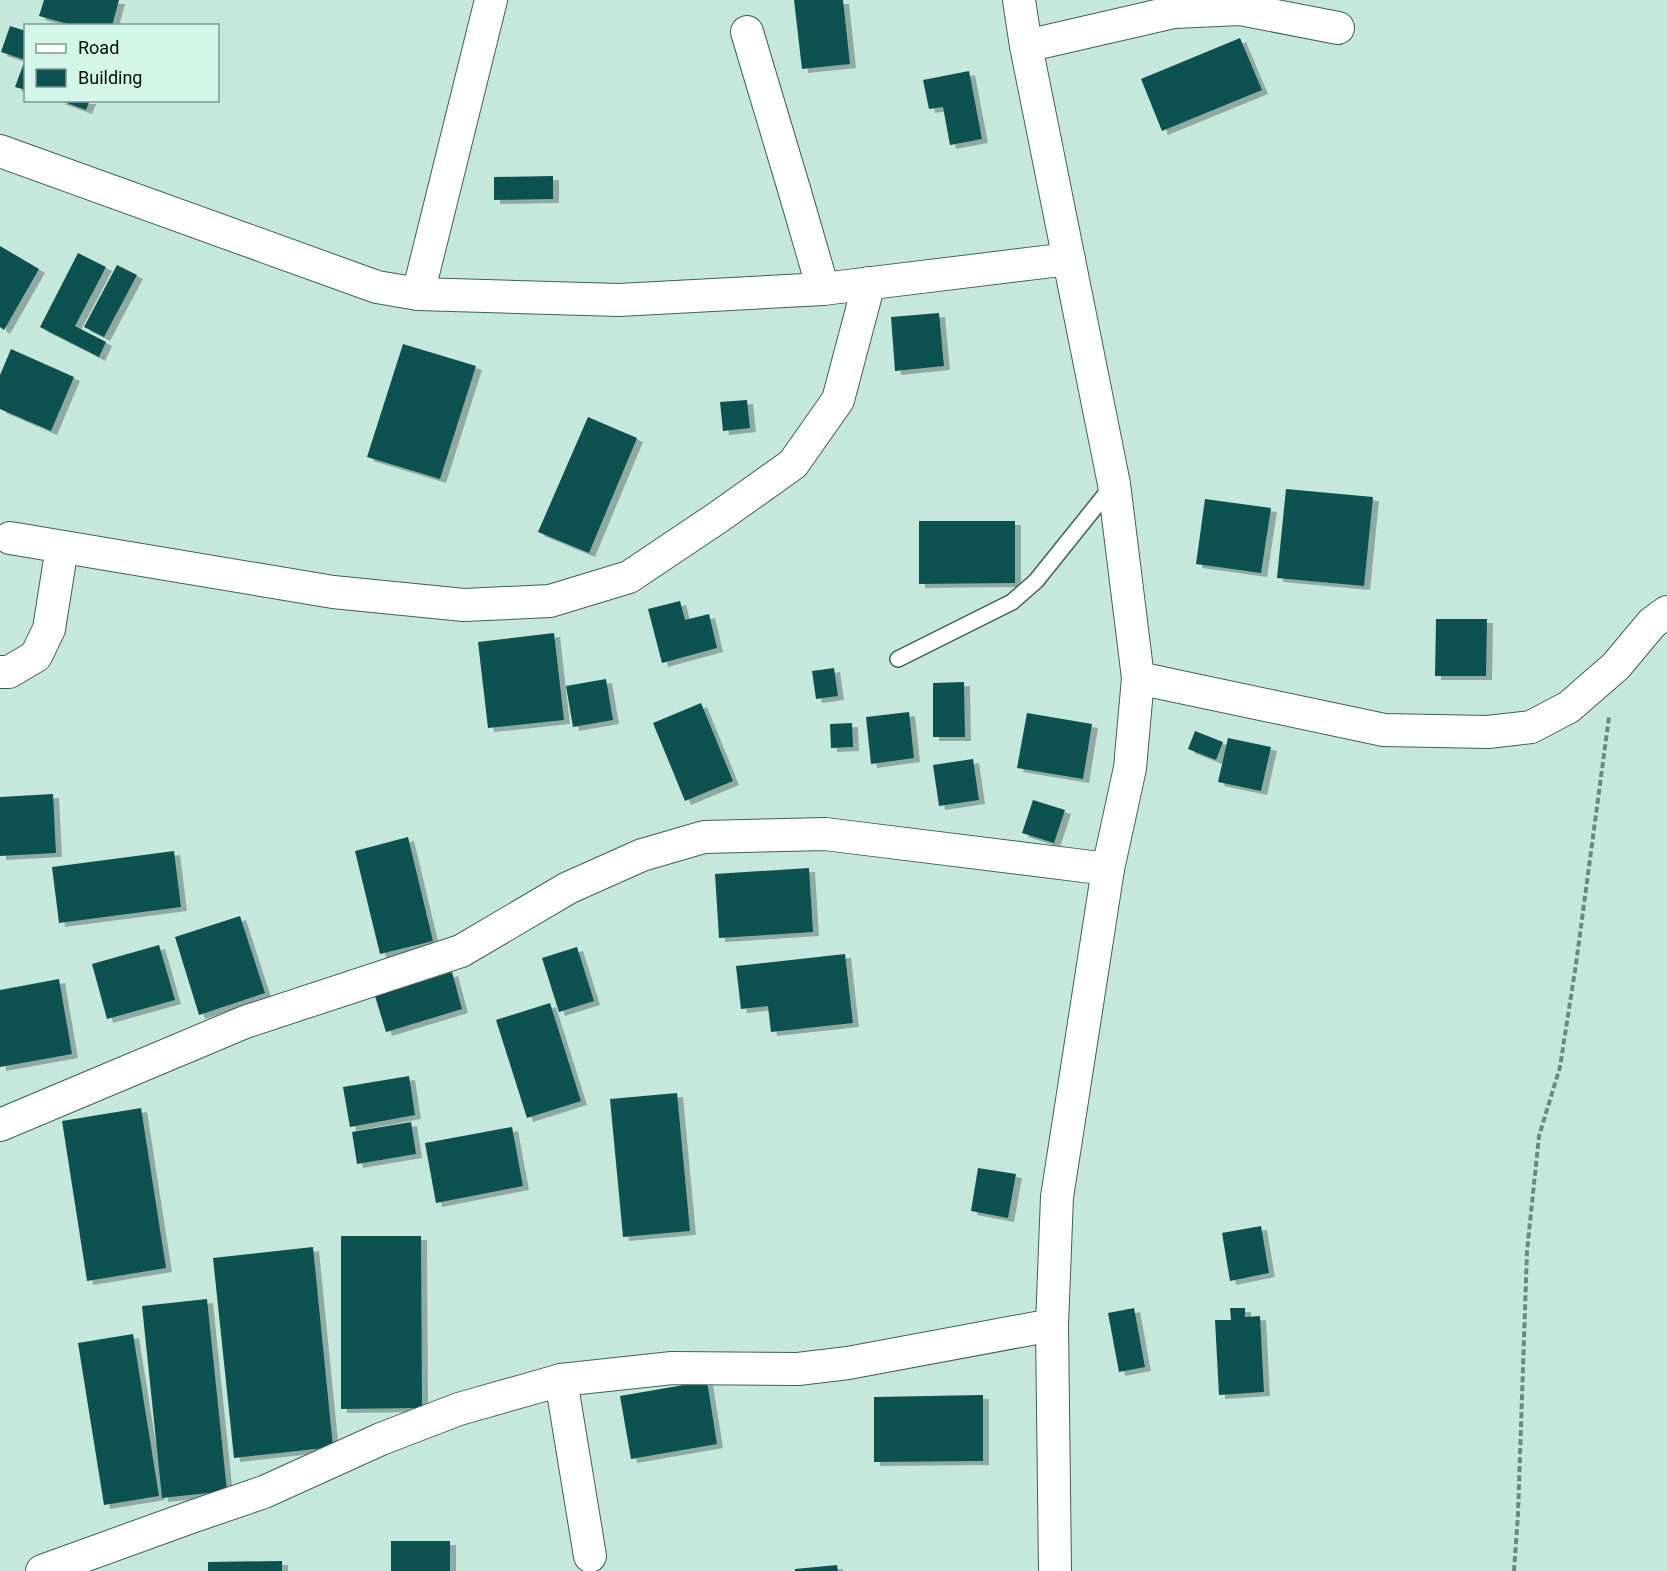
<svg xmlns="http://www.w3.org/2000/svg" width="1667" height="1571" viewBox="0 0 1667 1571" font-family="Roboto,sans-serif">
  <defs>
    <filter id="shadow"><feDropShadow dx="6" dy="4" stdDeviation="0" flood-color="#0004"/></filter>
  </defs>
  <rect width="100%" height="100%" fill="#c6e8dc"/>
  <g fill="#0e5151" filter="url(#shadow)">
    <polygon points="44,0 119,0 112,26 75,26 39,16"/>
    <polygon points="794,0 843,0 850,64 802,69"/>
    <polygon points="10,26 26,31 26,90 15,87 25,60 1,52"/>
    <polygon points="1240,38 1262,90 1162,131 1141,79"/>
    <polygon points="969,71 982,139 950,145 943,107 929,109 923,80"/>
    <polygon points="58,100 90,100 86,110"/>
    <polygon points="553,176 553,199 494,200 494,177"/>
    <polygon points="0,246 39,269 4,330 0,327"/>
    <polygon points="78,253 106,267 75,326 106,342 99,357 40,327"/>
    <polygon points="117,265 137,275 104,337 84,327"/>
    <polygon points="939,313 944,366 895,371 891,317"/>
    <polygon points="403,344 476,366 440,479 367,457"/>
    <polygon points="11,349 74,377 51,431 0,409 0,375"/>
    <polygon points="747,400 750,428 723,431 720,402"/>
    <polygon points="588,417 637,438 589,553 538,532"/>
    <polygon points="1286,489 1373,497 1364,586 1277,578"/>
    <polygon points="1205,499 1271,508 1261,573 1196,564"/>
    <polygon points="919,521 1015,521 1015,583 919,584"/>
    <polygon points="680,601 685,620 709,614 717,648 662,663 648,609"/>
    <polygon points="1436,619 1487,619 1486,676 1435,676"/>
    <polygon points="554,633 564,720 488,728 478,642"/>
    <polygon points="834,668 838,696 816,699 812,671"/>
    <polygon points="606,679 613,720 573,727 566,686"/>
    <polygon points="964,682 965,737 933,737 933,683"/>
    <polygon points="701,703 733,781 685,801 653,723"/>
    <polygon points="909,712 914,758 871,764 866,717"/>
    <polygon points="1027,713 1092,724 1083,779 1017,768"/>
    <polygon points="852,723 853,747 831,748 830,724"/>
    <polygon points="1195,731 1223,742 1216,760 1188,749"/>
    <polygon points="1228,738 1271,747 1261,791 1218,782"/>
    <polygon points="973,759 979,800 939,806 933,765"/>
    <polygon points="53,794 56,853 0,856 0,797"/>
    <polygon points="1033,800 1065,810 1054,843 1022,833"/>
    <polygon points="408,837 433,941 380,954 355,851"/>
    <polygon points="174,851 181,907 59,923 52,867"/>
    <polygon points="809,868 813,932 719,938 715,874"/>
    <polygon points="240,916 265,993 199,1015 175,937"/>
    <polygon points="159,945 175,1000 107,1019 92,964"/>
    <polygon points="577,947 594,1001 559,1012 542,958"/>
    <polygon points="845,954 853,1023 771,1032 768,1006 741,1009 736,966"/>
    <polygon points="452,972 462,1009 386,1032 375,996"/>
    <polygon points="59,979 72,1054 0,1067 0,990"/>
    <polygon points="550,1003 581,1101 527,1118 496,1020"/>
    <polygon points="409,1076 415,1115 350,1127 343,1087"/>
    <polygon points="677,1093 690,1231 623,1237 610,1099"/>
    <polygon points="141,1108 166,1268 87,1281 62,1121"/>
    <polygon points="411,1122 416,1154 357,1164 352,1132"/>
    <polygon points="512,1127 523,1186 436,1203 425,1143"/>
    <polygon points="978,1168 1016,1174 1008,1218 971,1211"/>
    <polygon points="1261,1226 1269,1273 1230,1281 1222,1233"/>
    <polygon points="341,1236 421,1236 422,1408 341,1409"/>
    <polygon points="313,1247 333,1447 234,1458 213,1258"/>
    <polygon points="207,1299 227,1491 162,1498 142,1306"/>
    <polygon points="1134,1308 1145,1367 1119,1372 1108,1313"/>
    <polygon points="1230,1308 1245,1308 1245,1317 1260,1316 1264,1392 1219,1395 1215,1320 1231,1320"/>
    <polygon points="133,1334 159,1496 104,1505 78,1343"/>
    <polygon points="707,1381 717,1444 631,1459 620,1396"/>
    <polygon points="983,1395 983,1461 874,1462 874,1397"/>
    <rect x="391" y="1541" width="59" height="30"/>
    <polygon points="282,1561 282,1571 208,1571 208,1562"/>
    <polygon points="837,1565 838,1571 795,1571 795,1569"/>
  </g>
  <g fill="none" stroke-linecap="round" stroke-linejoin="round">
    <g stroke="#415f55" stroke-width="18">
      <polyline id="service" points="898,659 1012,602 1036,581 1113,485"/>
    </g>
    <g stroke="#415f55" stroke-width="34">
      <g id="minor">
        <polyline points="1019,0 1026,46 1114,484 1138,678 1130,768 1108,869 1057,1197 1052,1325 1055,1571"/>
        <polyline points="747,32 794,189 823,289"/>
        <polyline points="1026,46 1174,12 1240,9 1338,28"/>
        <polyline points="0,151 377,287 418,294 619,300 823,289 1069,259"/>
        <polyline points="418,294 491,0"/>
        <polyline points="10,538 333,592 464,605 550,601 629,577 717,518 793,464 838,400 869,283"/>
        <polyline points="0,672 9,672 36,656 49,629 62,547"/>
        <polyline points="1138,678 1384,730 1488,732 1531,727 1569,707 1616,666 1652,623 1667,612"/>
        <polyline points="0,1125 245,1022 461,951 568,888 642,855 704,837 825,834 1108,869"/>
        <polyline points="561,1380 590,1556"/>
        <polyline points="42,1571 194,1516 264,1492 381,1439 459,1409 561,1380 672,1368 798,1369 848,1363 1052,1325"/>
      </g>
    </g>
    <polyline stroke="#70877f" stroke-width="4" stroke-dasharray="6 3" stroke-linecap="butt" points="1514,1571 1518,1514 1527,1251 1539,1136 1560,1067 1576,964 1609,717"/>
    <use href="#service" stroke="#fff" stroke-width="15"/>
    <use href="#minor" stroke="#fff" stroke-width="32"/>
  </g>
  <rect x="24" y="24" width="195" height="78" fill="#d3f6e9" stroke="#809990" stroke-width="1.5"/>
  <rect x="36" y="44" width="30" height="9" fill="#ffffff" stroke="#809990" stroke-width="1.5"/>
  <text x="78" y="54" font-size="18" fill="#040e0a">Road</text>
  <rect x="36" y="69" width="30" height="18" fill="#0e5151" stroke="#809990" stroke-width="1.5"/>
  <text x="78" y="84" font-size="18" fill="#040e0a">Building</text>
</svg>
